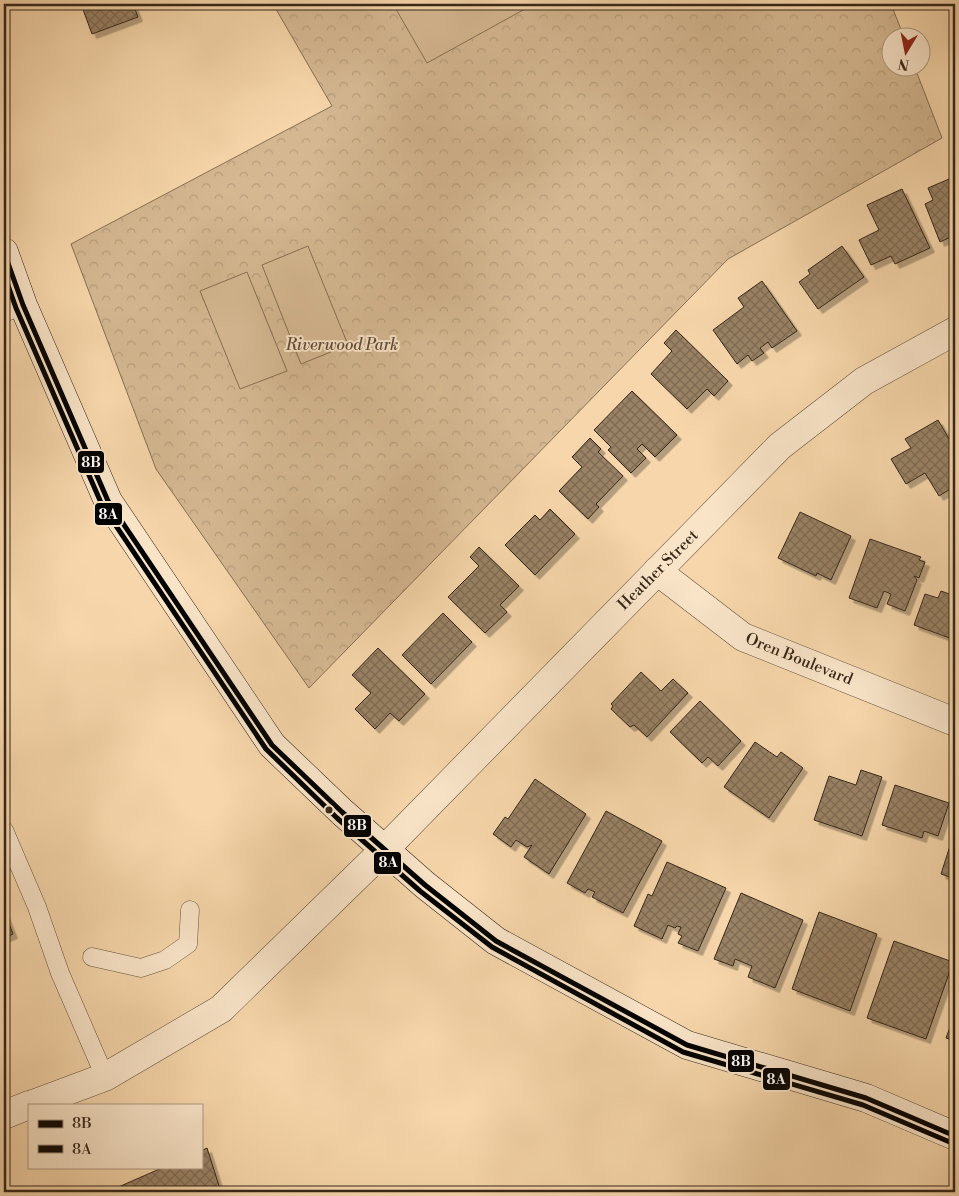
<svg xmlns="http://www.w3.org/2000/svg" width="959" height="1196" viewBox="0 0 959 1196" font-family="'Libre Bodoni',serif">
  <defs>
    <pattern id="park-crowns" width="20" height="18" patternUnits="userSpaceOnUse" patternTransform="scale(1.25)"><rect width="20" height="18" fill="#d5b892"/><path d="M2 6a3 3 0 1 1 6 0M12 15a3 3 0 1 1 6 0" fill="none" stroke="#b79e7d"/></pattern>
    <pattern id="building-cross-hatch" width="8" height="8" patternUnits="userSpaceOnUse" patternTransform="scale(1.25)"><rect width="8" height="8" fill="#998265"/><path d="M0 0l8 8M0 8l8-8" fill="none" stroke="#7e6a52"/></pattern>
    <filter id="shadow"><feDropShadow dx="4.5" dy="4.5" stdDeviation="0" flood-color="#0004"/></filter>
  </defs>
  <rect width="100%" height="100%" fill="#f6d6aa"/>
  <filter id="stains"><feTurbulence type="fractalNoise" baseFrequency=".004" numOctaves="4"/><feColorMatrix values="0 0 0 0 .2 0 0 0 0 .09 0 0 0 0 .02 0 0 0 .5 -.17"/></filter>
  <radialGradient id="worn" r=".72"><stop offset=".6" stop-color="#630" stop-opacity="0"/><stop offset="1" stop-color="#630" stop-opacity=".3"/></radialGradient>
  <polygon fill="url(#park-crowns)" stroke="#857056" points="273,4 891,4 904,37 892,38 892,68 915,68 942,138 728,259 309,688 156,469 71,244 332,106"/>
  <g fill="#d5b892" stroke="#857056">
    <polygon points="393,4 534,4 427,63"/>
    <polygon points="308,246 348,345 301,364 262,265"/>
    <polygon points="247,272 287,371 240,389 200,291"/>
  </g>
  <g fill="url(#building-cross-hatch)" stroke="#35271a" filter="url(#shadow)">
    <polygon points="81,4 133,4 138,17 92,34"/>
    <polygon points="949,179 954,192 955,192 955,235 940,242 925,204 933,200 928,188"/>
    <polygon points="902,189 930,248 895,264 891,256 871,265 859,240 879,230 867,205"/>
    <polygon points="842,246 864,277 818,309 799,282 810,274 808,270"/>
    <polygon points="762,281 797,331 772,348 768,342 760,348 764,353 752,361 748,355 737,364 713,330 744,307 738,298"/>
    <polygon points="676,330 728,381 714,396 707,389 687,409 651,374 672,351 664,343"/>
    <polygon points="632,391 677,435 655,457 642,444 637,449 646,458 631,473 608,450 611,447 594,430"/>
    <polygon points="938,420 955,449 955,486 939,496 925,473 906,484 891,459 911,448 905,439"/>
    <polygon points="590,438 601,449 598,452 623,476 596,504 599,507 588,519 559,491 582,467 572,457"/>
    <polygon points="550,509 575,534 535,575 505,545 535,515 540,520"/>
    <polygon points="800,512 851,536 831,580 817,573 816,576 778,558"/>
    <polygon points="870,539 921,557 919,560 925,562 919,578 914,576 917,580 905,611 887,604 891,594 884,591 877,608 849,598"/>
    <polygon points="479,547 519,586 500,605 507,612 485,633 448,597 479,566 470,557"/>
    <polygon points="941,591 955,596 955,640 914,625 925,594 938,598"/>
    <polygon points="443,613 472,642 431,684 402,655"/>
    <polygon points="378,648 425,694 399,721 390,713 375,729 355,709 371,693 352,675"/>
    <polygon points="641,672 661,691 673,679 688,693 647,737 634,725 630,727 611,709 613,706 611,704"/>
    <polygon points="700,701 741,741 718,766 708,757 702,763 670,732"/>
    <polygon points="755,742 777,757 781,752 803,768 769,818 724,787"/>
    <polygon points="861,770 882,777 862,836 814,820 829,776 856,785"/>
    <polygon points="535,779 586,814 549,874 524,857 532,845 527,847 516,840 511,847 493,834 505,817 508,819"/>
    <polygon points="895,785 949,803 938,836 924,831 922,838 882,825"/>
    <polygon points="606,811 662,841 623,913 592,897 595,892 588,889 585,893 567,883"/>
    <polygon points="955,830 955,879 941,874"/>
    <polygon points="667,862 726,888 698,951 678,943 682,936 678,934 681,927 677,926 675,928 668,925 662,939 634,926 648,894 652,896"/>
    <polygon points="741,893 803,920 775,988 748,977 752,966 735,959 733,966 714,959"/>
    <polygon points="4,911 13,934 4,938"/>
    <polygon points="819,912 877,934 850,1011 792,989"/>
    <polygon points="894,941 953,962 926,1039 867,1018"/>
    <polygon points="955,1014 955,1041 946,1038"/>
    <polygon points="207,1148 221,1192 107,1192 164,1167 201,1167 201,1151"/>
  </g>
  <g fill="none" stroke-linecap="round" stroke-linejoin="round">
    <g stroke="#65533e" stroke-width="19">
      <g id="lane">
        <polyline points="4,313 23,305"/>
        <polyline points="4,830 37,907 60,973 105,1077"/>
        <polyline points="92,957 141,968 165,960 188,944 190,910"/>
      </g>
    </g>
    <g stroke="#65533e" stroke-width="29">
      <g id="street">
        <polyline points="657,571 743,637 955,722"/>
        <polyline points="30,1105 105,1077 221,1009 384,850 780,446 864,381 955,331"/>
        <polyline points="4,1115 29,1105"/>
      </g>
    </g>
    <g stroke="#35271a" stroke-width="29">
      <polyline id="secondary" points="4,252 23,305 108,501 272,745 342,812 425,885 496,941 687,1045 866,1098 955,1136"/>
    </g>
    <use href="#lane" stroke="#f9e4c8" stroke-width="18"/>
    <use href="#street" stroke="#f9e4c8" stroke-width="28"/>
    <use href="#secondary" stroke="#f9e4c8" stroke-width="28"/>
    <g stroke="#f9e4c8" stroke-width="9">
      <polyline id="bus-1" points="4,252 23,305 108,501 272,745 342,812 425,885 496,941 687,1045 866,1098 955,1136"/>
    </g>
    <g stroke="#f9e4c8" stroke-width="9">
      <polyline id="bus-2" points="4,274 16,308 102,505 266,749 337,818 420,891 492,947 683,1052 863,1105 952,1143"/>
    </g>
    <use href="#bus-1" stroke="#000" stroke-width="5"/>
    <use href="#bus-2" stroke="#000" stroke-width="5"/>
  </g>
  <circle fill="#35271a" stroke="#f9e4c8" stroke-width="2" cx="329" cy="810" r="4.5"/>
  <g text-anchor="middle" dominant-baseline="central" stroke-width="4" stroke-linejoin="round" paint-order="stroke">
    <g font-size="16" font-style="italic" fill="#5d4b38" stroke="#f9e4c8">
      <text x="342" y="345">Riverwood Park</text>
    </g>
    <g font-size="16" fill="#35271a" stroke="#f9e4c8">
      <text transform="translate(658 570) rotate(-45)">Heather Street</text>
      <text transform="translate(799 659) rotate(22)">Oren Boulevard</text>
    </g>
  </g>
  <g stroke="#f9e4c8" stroke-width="2">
    <rect x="77" y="450" width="28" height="24" rx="5" fill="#000"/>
    <rect x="94" y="502" width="29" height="24" rx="5" fill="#000"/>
    <rect x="343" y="814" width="29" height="24" rx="5" fill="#000"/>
    <rect x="373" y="851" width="29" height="24" rx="5" fill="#000"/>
    <rect x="727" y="1049" width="28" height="24" rx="5" fill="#000"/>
    <rect x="762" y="1067" width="29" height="24" rx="5" fill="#000"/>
  </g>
  <g font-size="14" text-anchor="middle" font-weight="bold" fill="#fff">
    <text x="91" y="467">8B</text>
    <text x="108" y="519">8A</text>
    <text x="357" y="830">8B</text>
    <text x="388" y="867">8A</text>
    <text x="741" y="1066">8B</text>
    <text x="776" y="1084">8A</text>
  </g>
  <rect width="959" height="1196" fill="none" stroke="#f6d6aa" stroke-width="20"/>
  <rect x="5" y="5" width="949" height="1186" fill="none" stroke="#35271a" stroke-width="2.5"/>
  <rect x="10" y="10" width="939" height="1176" fill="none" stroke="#35271a"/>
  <rect x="28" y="1104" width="175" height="65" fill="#f9e4c8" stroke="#ab9882"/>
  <rect x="38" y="1120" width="25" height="8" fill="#000000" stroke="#ab9882"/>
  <text x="72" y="1128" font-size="15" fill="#35271a">8B</text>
  <rect x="38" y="1145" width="25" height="8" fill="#000000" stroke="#ab9882"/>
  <text x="72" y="1154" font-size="15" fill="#35271a">8A</text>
  <g transform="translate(906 52) rotate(190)"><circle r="24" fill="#f9e4c8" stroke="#ab9882"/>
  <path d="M0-4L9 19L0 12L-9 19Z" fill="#8f2418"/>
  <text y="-8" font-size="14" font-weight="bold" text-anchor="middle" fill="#35271a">N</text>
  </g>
  <rect width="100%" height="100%" filter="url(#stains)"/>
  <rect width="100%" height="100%" fill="url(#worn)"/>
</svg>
